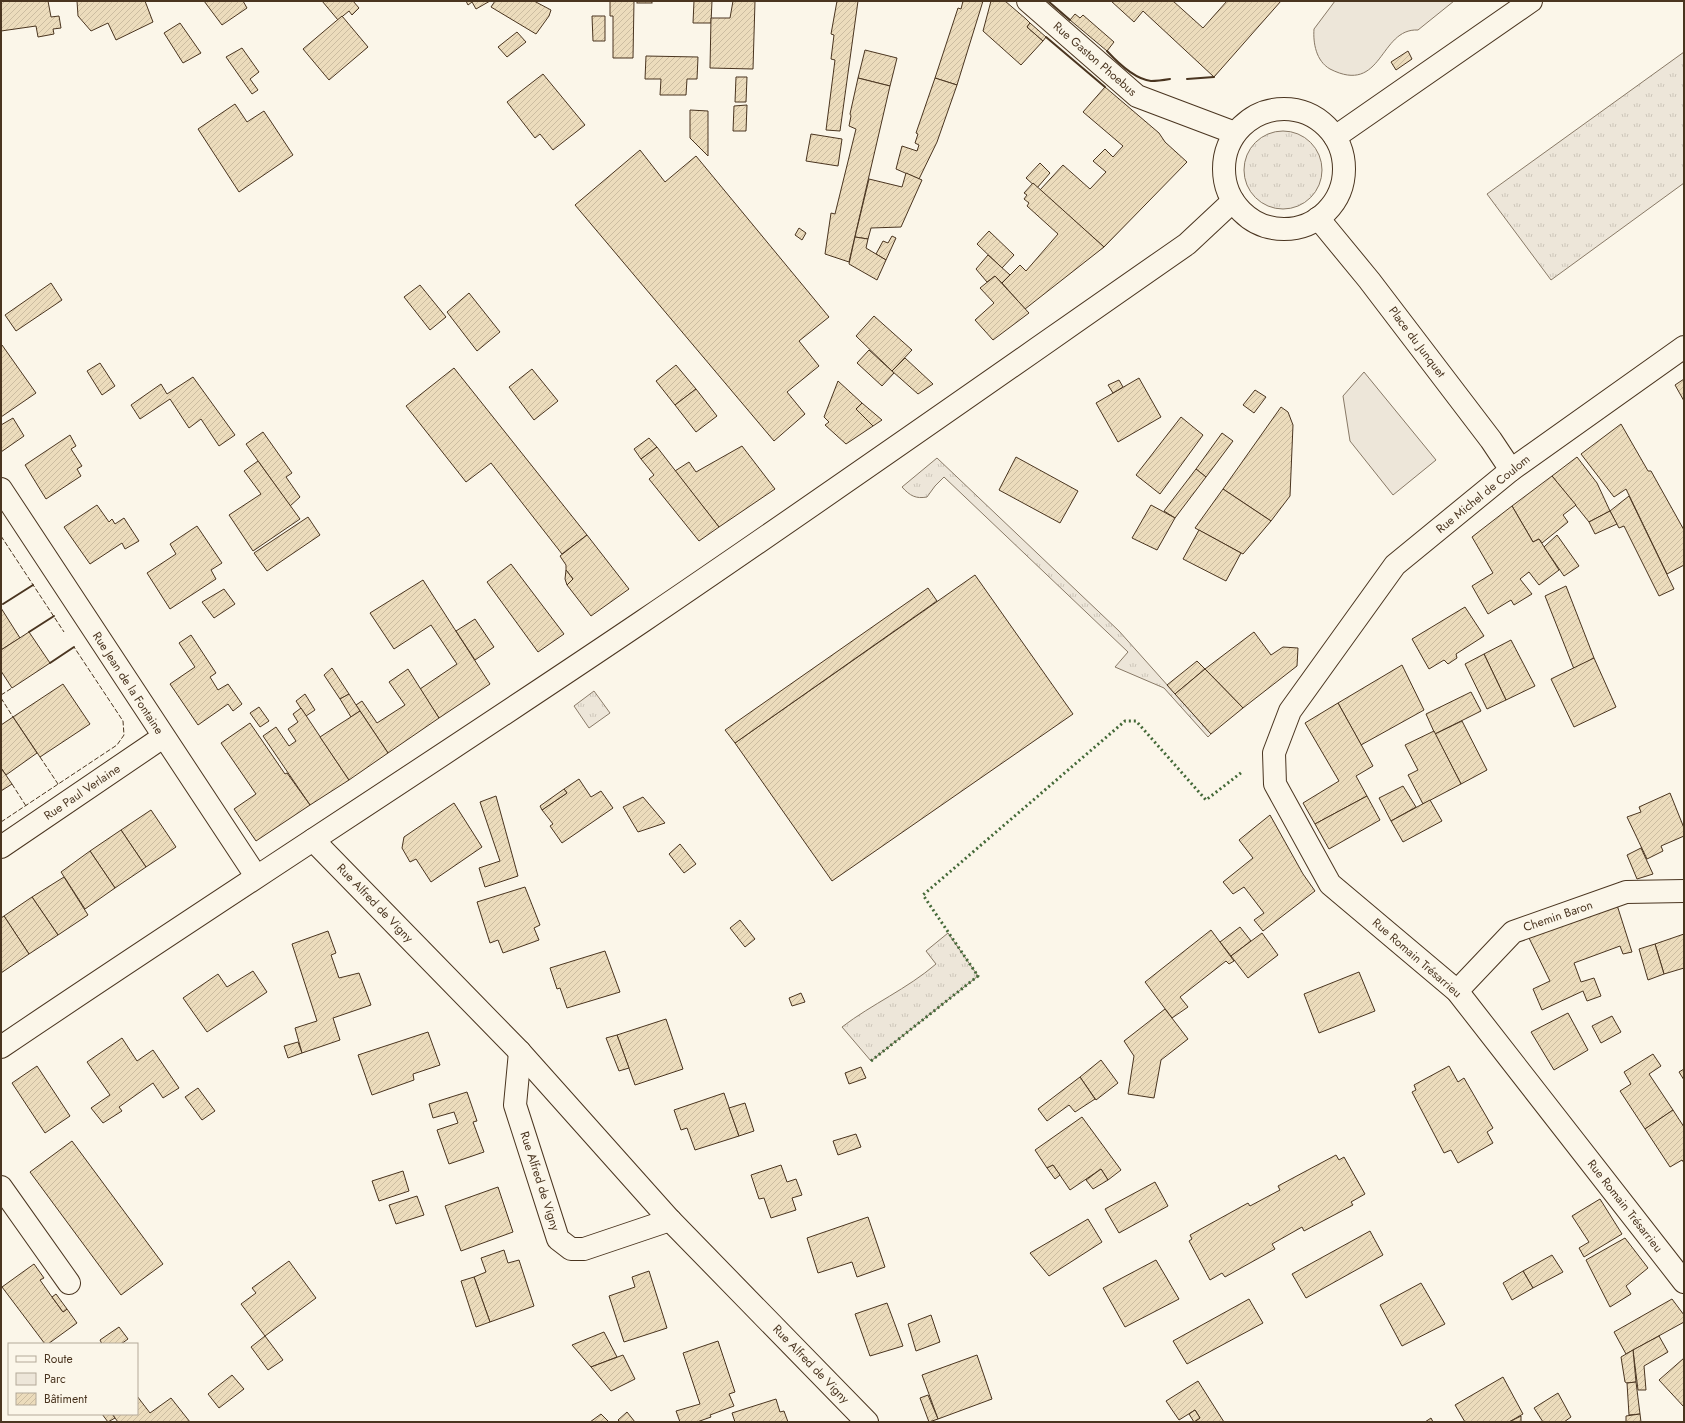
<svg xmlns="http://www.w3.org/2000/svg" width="1685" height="1423" viewBox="0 0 1685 1423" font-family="Jost,sans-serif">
  <defs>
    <pattern id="grass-tufts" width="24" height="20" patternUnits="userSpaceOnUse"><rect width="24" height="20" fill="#ede6d9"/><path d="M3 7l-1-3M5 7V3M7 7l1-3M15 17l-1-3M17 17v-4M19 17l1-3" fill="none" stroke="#cdc6ba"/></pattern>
    <pattern id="building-hatch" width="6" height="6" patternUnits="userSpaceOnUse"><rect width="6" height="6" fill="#ecdcbc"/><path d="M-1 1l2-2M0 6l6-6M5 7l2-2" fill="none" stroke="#ccbda1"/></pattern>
  </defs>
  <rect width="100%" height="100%" fill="#fbf6e9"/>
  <g fill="url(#grass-tufts)" stroke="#887966">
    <polygon points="1684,52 1684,183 1551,280 1487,194"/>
    <circle cx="1283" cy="170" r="39"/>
    <path d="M937,458L1119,631L1211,734L1208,737L1164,688L1115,667L1128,652L944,477L935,486L927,497C916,499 910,496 902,487Z"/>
    <polygon points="594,691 610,713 589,728 574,706"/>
    <path d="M948,933L978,976L871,1061L842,1027C872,1004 907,989 936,964L926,951Z"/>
  </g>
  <g fill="#ede6d9" stroke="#887966">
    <path d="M1335,1H1454L1418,30C1379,28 1383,96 1330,69C1316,61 1313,43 1314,29Z"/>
    <polygon points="1364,372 1436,460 1393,495 1350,441 1343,396"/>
  </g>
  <g fill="url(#building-hatch)" stroke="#4a3520">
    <polygon points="1,1 48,1 51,17 59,16 61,28 53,29 54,34 38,37 36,26 1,31"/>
    <polygon points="77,1 145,1 153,22 116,40 108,23 91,31 78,16"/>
    <polygon points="204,1 243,1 247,8 222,25"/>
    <polygon points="322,1 353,1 359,8 352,15 349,11 338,20"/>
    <polygon points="466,1 490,1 476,9 472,2 468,5"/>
    <polygon points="495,1 534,1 551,10 549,16 536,34 491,7"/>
    <polygon points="610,1 634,1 633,58 613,58 613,16 610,16"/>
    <rect x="637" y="1" width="15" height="2"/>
    <polygon points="694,1 712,1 711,23 693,23"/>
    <polygon points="733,1 755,1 753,69 710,68 711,18 730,18"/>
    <polygon points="837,1 858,1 840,131 826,130 835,60 831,59 834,35 831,34"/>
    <polygon points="963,1 983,1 957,85 935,78 958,8 961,9"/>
    <polygon points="991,1 1005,1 1026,19 1030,23 1027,27 1043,41 1021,65 983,31"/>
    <polygon points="1111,1 1173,1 1203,28 1227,1 1281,1 1214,77 1143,11 1134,22"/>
    <polygon points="1075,14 1080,18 1083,15 1114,42 1107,51 1070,20"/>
    <polygon points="342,16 368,47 329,80 303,49"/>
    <polygon points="592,16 605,16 605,41 593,41"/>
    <polygon points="180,23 201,53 183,63 164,33"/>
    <polygon points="1030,23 1046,37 1043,41 1027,27"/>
    <polygon points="517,32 526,42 507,57 498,47"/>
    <polygon points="242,48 259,72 250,79 258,90 252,94 226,57"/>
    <polygon points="865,50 897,58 890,86 858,78"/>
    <polygon points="1408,51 1412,59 1396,70 1391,62"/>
    <polygon points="646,56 698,57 697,79 687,79 686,95 660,95 661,79 645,79"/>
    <polygon points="543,74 585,125 553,150 540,134 535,138 507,102"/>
    <polygon points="736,77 747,77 746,102 735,102"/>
    <polygon points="858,78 890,86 849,262 825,254 831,213 835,214 856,129 849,126 851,116 850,114"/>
    <polygon points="935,78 957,85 937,142 919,179 896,169 902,146 917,151 919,145 915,143 918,134 916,133"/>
    <polygon points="1105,87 1159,133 1165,142 1187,162 1104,247 1040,190 1063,165 1090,189 1106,172 1093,161 1105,149 1113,157 1123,146 1083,112"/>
    <polygon points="235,104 247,122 264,111 293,155 239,192 198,129"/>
    <polygon points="747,105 746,131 733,131 734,106"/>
    <polygon points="690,110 708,111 708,156 690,138"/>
    <polygon points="811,134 842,139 838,166 806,161"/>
    <polygon points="640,150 665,182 696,156 829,317 799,341 819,366 787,392 805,414 774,441 575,205"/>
    <polygon points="1040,163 1050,173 1037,188 1026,178"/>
    <polygon points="906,173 922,180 901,227 871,228 868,239 855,237 869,179 902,187"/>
    <polygon points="1033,183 1104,247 1025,309 1002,283 1020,265 1026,271 1058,234 1027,206 1029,203 1024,199 1027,195 1024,193"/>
    <polygon points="799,228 806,233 802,240 795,235"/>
    <polygon points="989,231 1014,255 1002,268 977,244"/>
    <polygon points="892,236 896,238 886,260 876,254 883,241 888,243"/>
    <polygon points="855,237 868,239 866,248 886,260 877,280 849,264"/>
    <polygon points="988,255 1010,275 1002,283 995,276 987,282 976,269"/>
    <polygon points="995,276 1029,313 993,340 975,320 994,303 980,288"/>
    <polygon points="51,283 62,300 16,331 5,315"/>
    <polygon points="420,285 446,317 430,330 404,297"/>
    <polygon points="469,293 500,332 477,351 447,312"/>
    <polygon points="874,316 912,350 892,371 856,336"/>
    <polygon points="2,345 36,393 1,417 1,346"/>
    <polygon points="869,350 894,373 882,386 857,363"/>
    <polygon points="905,358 933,384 918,394 892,371"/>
    <polygon points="100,363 115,386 102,395 87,371"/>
    <polygon points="676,365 696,389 675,405 656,381"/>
    <polygon points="454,368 587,535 562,554 491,463 466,482 406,406"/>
    <polygon points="532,369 558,401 534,420 509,387"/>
    <polygon points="193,377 235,435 219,446 201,419 189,428 170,399 140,419 131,405 161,384 167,394"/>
    <polygon points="1139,378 1161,417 1118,442 1096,403"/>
    <polygon points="1684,379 1684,401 1675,385"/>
    <polygon points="1119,380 1123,387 1113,393 1108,385"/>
    <polygon points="838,381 862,403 856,409 873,426 846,444 825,425 829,422 824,417"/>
    <polygon points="696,389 717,416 696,432 675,405"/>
    <polygon points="1255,390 1266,397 1254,413 1243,405"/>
    <polygon points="862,403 882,420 873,426 856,409"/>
    <polygon points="1281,407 1288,412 1293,425 1290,496 1271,521 1223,489"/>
    <polygon points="1181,417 1203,435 1160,494 1136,475"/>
    <polygon points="13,418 24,436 1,452 1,425"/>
    <polygon points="1621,424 1648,471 1651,471 1684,530 1684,565 1667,574 1626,489 1614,497 1581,454"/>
    <polygon points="263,432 292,473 286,477 300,497 290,506 246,444"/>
    <polygon points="1222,433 1233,441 1206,477 1196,469"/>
    <polygon points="70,435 76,446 71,449 82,466 77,469 81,476 46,499 25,465"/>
    <polygon points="649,438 657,447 641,459 634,449"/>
    <polygon points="742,446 775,489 719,527 675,471 689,462 696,472"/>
    <polygon points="657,447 719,527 699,541 649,479 654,475 641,459"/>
    <polygon points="1016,457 1078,491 1060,523 999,490"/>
    <polygon points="1577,457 1597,483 1610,511 1589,522 1552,476"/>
    <polygon points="258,461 300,519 253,551 229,515 261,494 244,471"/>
    <polygon points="1196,469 1206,477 1175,518 1164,511"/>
    <polygon points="1552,476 1576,505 1563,515 1568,522 1542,543 1539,539 1533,542 1512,506"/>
    <polygon points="1223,489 1271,521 1243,554 1195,528"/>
    <polygon points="1629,496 1674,589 1659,596 1624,526 1619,528 1610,511"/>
    <polygon points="97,505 109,522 112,519 115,524 124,518 139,541 125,549 122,543 90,564 64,527"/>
    <polygon points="1151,505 1175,518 1157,550 1132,538"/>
    <polygon points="1512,506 1533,542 1539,539 1559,570 1539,585 1529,572 1520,579 1532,594 1514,605 1511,600 1488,614 1472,586 1493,573 1472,537"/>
    <polygon points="1610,511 1617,524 1595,534 1589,522"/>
    <polygon points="308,517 320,535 267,571 254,553"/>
    <polygon points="197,526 222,563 211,570 216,579 170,609 147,573 176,554 170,544"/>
    <polygon points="1199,530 1241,553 1226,581 1183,559"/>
    <polygon points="587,535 629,589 591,616 567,585 573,579 566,570 566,565 560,556"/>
    <polygon points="1557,535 1579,566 1564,576 1544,547"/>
    <polygon points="511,564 564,634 538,652 487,582"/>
    <polygon points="566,570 573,579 567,585 565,579"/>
    <polygon points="975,575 1073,714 832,881 735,743"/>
    <polygon points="423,580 490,684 439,718 420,689 457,664 431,625 394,649 370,613"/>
    <polygon points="1566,586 1594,658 1574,669 1545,596"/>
    <polygon points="928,588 937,601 735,743 725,730"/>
    <polygon points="224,589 235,604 214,618 202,602"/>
    <polygon points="1465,607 1484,636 1456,654 1457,658 1448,664 1444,660 1429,669 1412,639"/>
    <polygon points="1,608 20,638 1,650"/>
    <polygon points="475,619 494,647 475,660 456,631"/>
    <polygon points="29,632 50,663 12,688 1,671 1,650"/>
    <polygon points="1254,632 1271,655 1283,647 1298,648 1297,666 1243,708 1205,669"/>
    <polygon points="191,635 216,673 210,677 218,690 228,684 242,704 233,711 228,704 198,725 170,684 195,667 179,643"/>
    <polygon points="1511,640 1535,686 1506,700 1484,654"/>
    <polygon points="1484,654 1506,700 1487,709 1465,664"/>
    <polygon points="1594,658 1616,707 1574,727 1551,679"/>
    <polygon points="1197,661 1205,669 1175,694 1167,685"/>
    <polygon points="1402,665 1424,710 1361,745 1338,703"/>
    <polygon points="332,668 349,694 340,699 324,675"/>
    <polygon points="408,669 439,718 388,753 356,705 362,701 377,723 405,705 389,682"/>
    <polygon points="1205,669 1243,708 1211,734 1175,694"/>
    <polygon points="63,684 90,724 40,757 13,717"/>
    <polygon points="1471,692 1481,711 1435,734 1426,714"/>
    <polygon points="305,694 315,710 306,716 296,701"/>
    <polygon points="349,694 360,711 351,717 340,699"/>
    <polygon points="1338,703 1373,766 1356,776 1367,796 1315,824 1303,803 1339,781 1305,723"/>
    <polygon points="259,707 269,721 260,727 250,713"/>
    <polygon points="301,708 349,780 310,805 263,736 276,727 289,746 296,741 288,729 298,722 293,714"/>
    <polygon points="360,711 388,753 349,780 320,737"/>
    <polygon points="13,717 37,753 6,775 1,768 1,725"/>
    <polygon points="1462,721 1487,770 1461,784 1435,734"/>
    <polygon points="250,723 285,774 287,773 310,805 256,841 234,809 256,794 221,743"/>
    <polygon points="1434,731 1461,784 1423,804 1408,775 1418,770 1405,745"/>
    <polygon points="1,768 12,784 1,791"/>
    <polygon points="579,779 591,797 601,791 613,808 562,843 550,826 553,824 542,810 567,793 564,789"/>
    <polygon points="1403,786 1416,807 1391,821 1379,798"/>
    <polygon points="564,789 567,793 542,810 540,806"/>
    <polygon points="1670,793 1684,828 1684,836 1661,846 1663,851 1647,859 1627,817 1641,812 1639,807"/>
    <polygon points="496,796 518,876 485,887 479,868 500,861 480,802"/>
    <polygon points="1367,796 1380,820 1329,849 1315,824"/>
    <polygon points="643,797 665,823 638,832 623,807"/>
    <polygon points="1430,800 1442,821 1403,842 1391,821"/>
    <polygon points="454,803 482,847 431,882 416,859 410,862 402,848 404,837"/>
    <polygon points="151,810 176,847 146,867 121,830"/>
    <polygon points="1270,815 1303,874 1315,891 1263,931 1254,920 1264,913 1244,887 1233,894 1223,882 1253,858 1239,840"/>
    <polygon points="121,830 146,867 115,888 90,851"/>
    <polygon points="680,844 696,864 684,873 669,854"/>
    <polygon points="1641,848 1653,874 1637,879 1627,855"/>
    <polygon points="90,851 115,888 85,909 61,872"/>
    <polygon points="64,877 88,915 58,935 32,897"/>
    <polygon points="525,887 540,925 534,928 539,940 503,953 498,940 490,943 477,902"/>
    <polygon points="32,897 58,935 29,954 4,916"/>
    <polygon points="1617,905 1632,952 1623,954 1620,946 1574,963 1581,982 1594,978 1601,996 1587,1001 1583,991 1542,1010 1533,989 1550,981 1528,936"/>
    <polygon points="4,916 29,954 1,973 1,918"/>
    <polygon points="740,920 755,939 745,947 730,928"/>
    <polygon points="1240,927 1251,941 1231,956 1220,942"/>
    <polygon points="1211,930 1234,961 1229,964 1226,961 1180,997 1188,1007 1172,1018 1145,982"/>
    <polygon points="328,931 336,953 331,955 339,978 359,973 371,1005 333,1018 340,1040 302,1053 295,1028 317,1021 292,944"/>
    <polygon points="1262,933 1278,955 1248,978 1231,956"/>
    <polygon points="1684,934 1684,968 1664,974 1655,944"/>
    <polygon points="1655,944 1664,974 1648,980 1639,949"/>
    <polygon points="605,951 620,992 567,1008 560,988 557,989 550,968"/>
    <polygon points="253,971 267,992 207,1032 183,998 218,974 227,987"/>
    <polygon points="1359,972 1375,1011 1319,1033 1304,994"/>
    <polygon points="801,993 805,1002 792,1006 789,998"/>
    <polygon points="1165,1009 1188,1039 1161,1060 1154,1098 1128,1094 1134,1056 1124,1041"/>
    <polygon points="1568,1013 1588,1050 1554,1070 1531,1032"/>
    <polygon points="1612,1016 1621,1032 1601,1043 1592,1026"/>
    <polygon points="666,1019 683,1069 635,1085 617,1035"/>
    <polygon points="428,1032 440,1065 413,1074 414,1080 372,1095 358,1055"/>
    <polygon points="617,1035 629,1068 619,1071 606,1038"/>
    <polygon points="122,1038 137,1061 153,1050 179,1088 163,1098 153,1083 119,1107 122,1111 103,1123 91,1108 110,1095 87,1062"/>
    <polygon points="298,1042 302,1053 288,1058 284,1046"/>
    <polygon points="1653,1054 1661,1066 1649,1074 1673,1110 1645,1129 1620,1091 1631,1084 1624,1072"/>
    <polygon points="1101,1060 1118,1083 1096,1100 1080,1077"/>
    <polygon points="37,1066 70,1116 45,1133 12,1083"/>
    <polygon points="1449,1066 1458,1082 1464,1078 1493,1128 1487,1132 1493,1143 1458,1163 1451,1150 1444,1153 1412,1092 1416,1090 1414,1085"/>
    <polygon points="861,1067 866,1078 849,1084 845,1073"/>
    <polygon points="1684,1069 1684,1080 1679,1072"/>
    <polygon points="1080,1077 1095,1099 1075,1112 1069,1105 1047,1121 1038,1109"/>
    <polygon points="198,1088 215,1111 202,1120 185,1097"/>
    <polygon points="467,1092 477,1121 473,1122 484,1152 449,1164 437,1130 458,1123 454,1112 433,1118 429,1104"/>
    <polygon points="724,1093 739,1136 695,1150 687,1128 681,1130 674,1110"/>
    <polygon points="745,1103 754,1131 739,1136 729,1108"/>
    <polygon points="1673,1110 1684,1127 1684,1163 1682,1160 1670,1167 1645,1129"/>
    <polygon points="1082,1117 1121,1170 1108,1180 1101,1169 1070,1190 1053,1165 1047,1168 1035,1150"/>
    <polygon points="856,1134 861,1147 838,1155 833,1141"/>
    <polygon points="72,1141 163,1264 121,1295 30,1172"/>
    <polygon points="1336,1155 1339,1160 1344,1157 1365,1194 1351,1202 1353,1205 1304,1231 1302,1227 1272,1244 1275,1249 1225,1277 1222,1273 1210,1280 1189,1241 1192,1239 1190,1235 1248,1203 1250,1206 1280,1190 1278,1186"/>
    <polygon points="781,1165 787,1182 796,1179 802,1195 792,1198 796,1210 771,1218 764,1198 759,1199 751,1175"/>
    <polygon points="1053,1165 1060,1175 1055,1179 1047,1168"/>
    <polygon points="1101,1169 1108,1180 1093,1189 1086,1180"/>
    <polygon points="403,1171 409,1191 379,1201 372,1181"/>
    <polygon points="1155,1182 1168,1206 1119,1233 1105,1209"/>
    <polygon points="498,1187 513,1232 461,1251 445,1206"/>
    <polygon points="417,1196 424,1215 396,1224 389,1205"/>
    <polygon points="1600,1199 1622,1234 1584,1257 1579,1248 1589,1242 1572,1216"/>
    <polygon points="868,1217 885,1267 857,1277 852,1262 818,1273 807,1238"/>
    <polygon points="1088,1219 1102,1242 1049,1276 1030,1253"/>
    <polygon points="1370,1231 1383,1255 1306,1298 1292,1274"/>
    <polygon points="1625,1238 1648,1268 1626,1286 1631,1294 1610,1307 1586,1260"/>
    <polygon points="504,1250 508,1263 519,1260 534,1306 490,1322 474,1277 486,1272 481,1258"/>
    <polygon points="1552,1255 1563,1272 1533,1288 1523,1271"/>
    <polygon points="1156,1260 1179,1299 1125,1327 1103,1288"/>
    <polygon points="289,1261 316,1298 265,1336 241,1304 256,1293 252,1288"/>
    <polygon points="34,1264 44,1278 40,1280 52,1297 63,1312 67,1309 77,1323 48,1344 45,1344 2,1287"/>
    <polygon points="649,1271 667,1328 624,1342 609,1296 635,1287 632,1277"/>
    <polygon points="1523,1271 1533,1288 1512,1300 1503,1283"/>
    <polygon points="474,1277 490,1322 476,1327 461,1281"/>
    <polygon points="1421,1283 1445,1324 1402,1346 1380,1305"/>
    <polygon points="56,1294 67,1309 63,1312 52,1297"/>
    <polygon points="1249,1299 1263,1323 1187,1364 1173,1341"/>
    <polygon points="1672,1299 1684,1315 1684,1322 1626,1354 1614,1332"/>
    <polygon points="887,1303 903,1346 870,1356 855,1314"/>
    <polygon points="931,1315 940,1342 916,1351 908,1324"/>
    <polygon points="119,1327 128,1339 121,1344 102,1344 100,1340"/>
    <polygon points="604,1332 617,1357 591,1367 572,1345"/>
    <polygon points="265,1336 283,1360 268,1370 251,1347"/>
    <polygon points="1659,1336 1668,1352 1644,1366 1646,1390 1638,1390 1633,1350"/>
    <polygon points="718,1341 735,1392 729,1394 734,1406 710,1415 711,1417 697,1422 680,1422 676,1411 700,1404 683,1353"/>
    <polygon points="1633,1350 1636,1382 1627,1383 1625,1382 1621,1357"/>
    <polygon points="623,1355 635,1379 611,1391 591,1367"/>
    <polygon points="977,1355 992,1399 938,1419 922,1375"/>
    <polygon points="1684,1358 1684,1407 1659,1380"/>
    <polygon points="232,1375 244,1389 219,1408 208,1394"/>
    <polygon points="1503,1377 1523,1414 1509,1422 1465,1422 1455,1405"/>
    <polygon points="1198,1381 1224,1422 1194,1422 1200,1418 1195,1410 1179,1420 1166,1401"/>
    <polygon points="1636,1382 1640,1414 1629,1415 1627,1383"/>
    <polygon points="1558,1393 1571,1417 1564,1422 1543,1422 1534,1408"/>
    <polygon points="928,1395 938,1419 929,1422 920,1398"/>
    <polygon points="137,1396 150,1413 171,1398 190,1422 118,1422 112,1414 137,1414"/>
    <polygon points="776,1399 780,1412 784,1411 788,1422 735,1422 732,1413"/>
    <polygon points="1195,1410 1200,1418 1194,1422 1189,1414"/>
    <polygon points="627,1412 635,1422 620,1422 618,1420"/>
    <polygon points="102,1414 112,1414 115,1418 108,1422"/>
    <polygon points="601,1414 609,1422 590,1422"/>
    <polygon points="1640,1414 1641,1422 1626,1422 1626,1416"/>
    <polygon points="1521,1416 1521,1422 1509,1422"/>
    <polygon points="1431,1418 1433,1422 1425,1422"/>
  </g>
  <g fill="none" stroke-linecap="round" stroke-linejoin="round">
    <g stroke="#4a3520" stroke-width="24">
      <g id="street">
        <polyline points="1028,1 1137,96 1235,133"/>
        <polyline points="1318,218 1369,280 1491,440 1511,470"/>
        <polyline points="1684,347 1511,470 1395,565 1290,711 1274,753 1275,784 1330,884 1457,991 1684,1282"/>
        <polyline points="1,489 256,876"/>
        <polyline points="313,840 520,1052 670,1220 867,1422"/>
        <polyline points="1,847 163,737"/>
        <polyline points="1457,991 1513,932 1626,892 1684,891"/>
        <polyline points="520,1052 515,1105 558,1239 571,1249 584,1249 670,1220"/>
        <polyline points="1,1187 69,1283"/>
      </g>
    </g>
    <g stroke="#4a3520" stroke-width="24">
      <g id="secondary">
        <circle cx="1284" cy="169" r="60"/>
        <polyline points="1335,137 1531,1"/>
        <path d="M1,1047C214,903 430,765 643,621C826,497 1006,370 1187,244L1233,201"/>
      </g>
    </g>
    <use href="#street" stroke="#fbf6e9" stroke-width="22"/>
    <use href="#secondary" stroke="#fbf6e9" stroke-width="22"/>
    <polyline stroke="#436837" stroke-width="3" stroke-dasharray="2 3" stroke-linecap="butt" points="871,1061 978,976 923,895 1125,721 1136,721 1206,800 1242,772"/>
    <g stroke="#4a3520" stroke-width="1" stroke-dasharray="5 2" stroke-linecap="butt">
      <polyline points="1,536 64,632"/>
      <polyline points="1,695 12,688"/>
      <polyline points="1,698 13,717"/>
      <polyline points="40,757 58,784"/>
      <polyline points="12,784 26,806"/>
      <polyline points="1,822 117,745 124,735 123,721 74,647"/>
    </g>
    <g stroke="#4a3520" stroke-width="2">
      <polyline points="1048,1 1070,20"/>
      <polyline points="1046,37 1105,87"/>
      <path d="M1107,51C1118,63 1134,79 1151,81C1157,81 1164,80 1170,79"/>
      <polyline points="1187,79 1214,77"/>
      <polyline points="3,604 33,585"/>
      <polyline points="29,632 54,616"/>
      <polyline points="50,663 74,647"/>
    </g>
  </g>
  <g text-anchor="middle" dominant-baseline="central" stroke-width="3" stroke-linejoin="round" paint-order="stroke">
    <g font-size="12" fill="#4a3520" stroke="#fbf6e9">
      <text transform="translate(1095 59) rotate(41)">Rue Gaston Phoebus</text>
      <text transform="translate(1417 342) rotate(53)">Place du Junquet</text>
      <text transform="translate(1483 494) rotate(-39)">Rue Michel de Coulom</text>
      <text transform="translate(128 683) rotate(57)">Rue Jean de la Fontaine</text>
      <text transform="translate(82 792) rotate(-34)">Rue Paul Verlaine</text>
      <text transform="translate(375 903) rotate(46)">Rue Alfred de Vigny</text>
      <text transform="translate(1558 916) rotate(-19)">Chemin Baron</text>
      <text transform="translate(1417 958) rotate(41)">Rue Romain Trésarrieu</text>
      <text transform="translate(540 1181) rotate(72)">Rue Alfred de Vigny</text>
      <text transform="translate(1625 1206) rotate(52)">Rue Romain Trésarrieu</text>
      <text transform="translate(811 1364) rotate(46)">Rue Alfred de Vigny</text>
    </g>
  </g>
  <rect width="1685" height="1423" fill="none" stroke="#4a3520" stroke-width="4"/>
  <rect x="8" y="1343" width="130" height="72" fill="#fbf6e9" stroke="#b4a999"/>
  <rect x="16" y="1356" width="20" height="6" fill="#fbf6e9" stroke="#b4a999"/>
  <text x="44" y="1363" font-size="12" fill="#4a3520">Route</text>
  <rect x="16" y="1373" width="20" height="12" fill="#ede6d9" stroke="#b4a999"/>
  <text x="44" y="1383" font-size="12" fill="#4a3520">Parc</text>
  <rect x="16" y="1393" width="20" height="12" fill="url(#building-hatch)" stroke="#b4a999"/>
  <text x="44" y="1403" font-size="12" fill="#4a3520">Bâtiment</text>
</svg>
